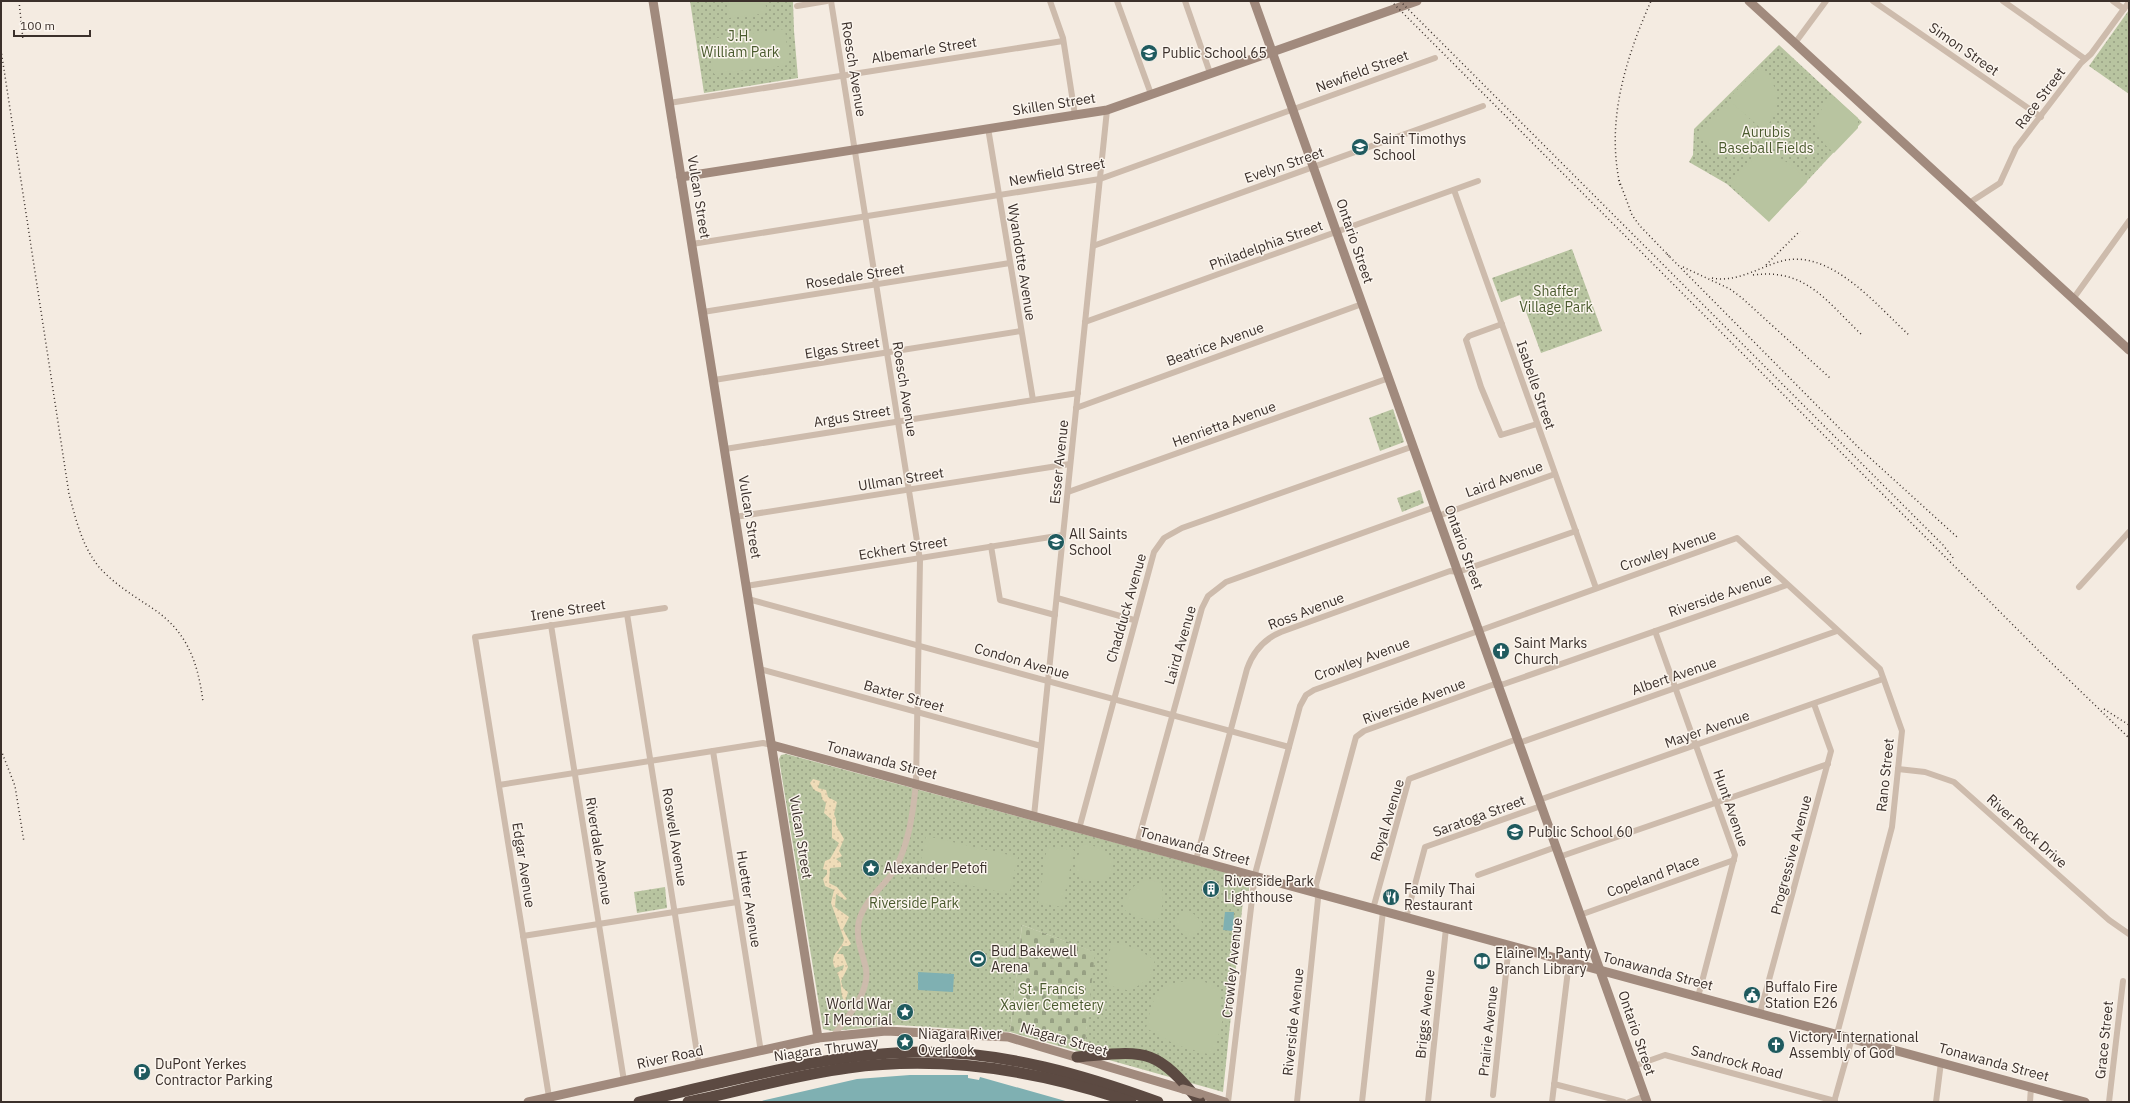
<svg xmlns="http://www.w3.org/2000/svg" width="2130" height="1103" viewBox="0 0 2130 1103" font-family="'IBM Plex Sans',sans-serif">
  <defs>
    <pattern id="green-dots" width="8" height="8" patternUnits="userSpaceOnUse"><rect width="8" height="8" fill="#b8c4a0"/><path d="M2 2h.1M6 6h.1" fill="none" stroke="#97a083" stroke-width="1.8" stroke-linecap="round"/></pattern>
    <pattern id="sand-dots" width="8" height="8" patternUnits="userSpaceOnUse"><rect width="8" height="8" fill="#efdcb8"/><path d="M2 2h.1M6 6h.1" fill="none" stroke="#cebd9e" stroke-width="1.8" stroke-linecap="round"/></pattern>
    <pattern id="cemetery-stones" width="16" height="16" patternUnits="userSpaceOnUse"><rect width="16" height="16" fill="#b8c4a0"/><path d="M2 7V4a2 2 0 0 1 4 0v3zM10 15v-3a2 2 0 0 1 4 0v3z" fill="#97a083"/></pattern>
  </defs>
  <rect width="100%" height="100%" fill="#f4ebe1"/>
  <g fill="url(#green-dots)">
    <polygon points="690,1 793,1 794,31 798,78 704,93"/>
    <polygon points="2129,10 2129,94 2089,66"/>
    <polygon points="1779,45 1862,122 1769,222 1727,184 1689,162 1693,155 1694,129"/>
    <polygon points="1572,249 1602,331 1541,353 1520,295 1501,302 1492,278"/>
    <polygon points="1393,409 1404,442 1380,451 1369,418"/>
    <polygon points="1420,490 1424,503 1402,512 1397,498"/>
    <polygon points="786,754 1246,878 1249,881 1249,891 1244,891 1223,1092 1084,1053 1094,952 1022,925 1010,1032 897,1025 832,1031 823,1029 779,759 781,755"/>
    <polygon points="665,887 667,908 637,913 634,892"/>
  </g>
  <path fill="url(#sand-dots)" d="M813,779L820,781L818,788L826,790L828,797L837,802L834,814L836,819V825L844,839L839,851L842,856L836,859L841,863V867L830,868L829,883L837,887L847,899L845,900L836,894L835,907L849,917L843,929L851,944L848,946H843L837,954H843L848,967L841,981L843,988L848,992L845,1002C839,995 843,982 837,973L843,969L844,965L835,968C828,954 843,949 844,939L831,903L834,890L825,886L823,879L827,874V870L823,869L825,861L830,859L839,843L832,838V820L824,813L826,803L822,799L821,793L814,790L810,783Z"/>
  <polygon fill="url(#cemetery-stones)" points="1022,925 1095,952 1084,1053 1010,1032"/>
  <g fill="#b8c4a0">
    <polygon points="727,1 765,1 767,13 729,18"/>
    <polygon points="785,29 789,65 714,74 709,39"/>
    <path d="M1759,68C1783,89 1782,106 1764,131L1732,103L1731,96Z"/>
    <path d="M1833,96L1858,118V128L1834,153C1810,133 1811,117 1833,96Z"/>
    <path d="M1730,104L1761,135C1751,145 1733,159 1717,153C1709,150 1702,140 1697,133L1723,106Z"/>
    <path d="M1762,154C1784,157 1793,165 1807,182L1770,220L1730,184L1744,166Z"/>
    <polygon points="926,836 1018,857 1009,894 918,874"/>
    <polygon points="1086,844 1100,848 1114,859 1112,870 1102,881 1089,881 1077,876 1077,861 1081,846"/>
    <polygon points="1047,847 1074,850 1062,907 1038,903"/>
    <path d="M1147,879L1162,883L1163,900L1160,918L1156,920L1138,918L1123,909C1126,892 1131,886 1147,879Z"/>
    <path d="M1190,912L1195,915L1202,922C1198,929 1195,937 1186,937L1180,931L1176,920L1183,913Z"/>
    <polygon points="1116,943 1135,948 1155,960 1150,978 1130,991 1107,985 1107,963 1111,946"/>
    <polygon points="1199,979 1219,989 1223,1018 1214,1053 1211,1055 1176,1045 1146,1028 1152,1003 1168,984"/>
  </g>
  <g fill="#7fb0b2">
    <polygon points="1225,912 1234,912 1233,931 1223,930"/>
    <polygon points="918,972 954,974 953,992 918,990"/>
    <polygon points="910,1075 968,1075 968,1078 979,1080 980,1077 1069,1102 757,1102 857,1079"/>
  </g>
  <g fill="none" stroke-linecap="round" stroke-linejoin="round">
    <g stroke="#cdbbac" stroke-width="6">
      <path d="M831,1L920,560L916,784C913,812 909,844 895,869C884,887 864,900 859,921C855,938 863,954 866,969C870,993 846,1019 833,1036"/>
      <polyline points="1050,1 1063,38 1075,115"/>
      <polyline points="1117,1 1151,94"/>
      <polyline points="1185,1 1210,73"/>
      <polyline points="1873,1 2041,117"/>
      <polyline points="2003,1 2085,59"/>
      <polyline points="2113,1 2124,9"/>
      <polyline points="797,6 827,1"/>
      <polyline points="1795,43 1826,1"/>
      <polyline points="669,103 1063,41"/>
      <polyline points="988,128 1033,400"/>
      <polyline points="1454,190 1596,588"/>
      <polyline points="1969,203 2000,183 2016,148 2081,63 2091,54 2129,2"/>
      <polyline points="692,244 1100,179 1435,58"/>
      <polyline points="1093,246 1483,106"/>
      <polyline points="2073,299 2129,221"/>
      <polyline points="703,312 1010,263"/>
      <polyline points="1085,322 1478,181"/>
      <polyline points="1502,324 1469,336 1466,340 1481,387 1501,435 1537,424"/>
      <polyline points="714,380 1021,331"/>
      <polyline points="1076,408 1362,304"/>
      <polyline points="725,449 1078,393"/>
      <polyline points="1068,492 1389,378"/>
      <polyline points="1438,516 1555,474"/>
      <polyline points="735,517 1070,464"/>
      <polyline points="991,546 1000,600 1055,615"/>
      <polyline points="746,586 1063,535"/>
      <polyline points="2079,587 2129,532"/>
      <polyline points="1057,598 1134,620"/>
      <polyline points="748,599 1289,747"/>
      <polyline points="627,614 699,1065"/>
      <polyline points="551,625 624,1081"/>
      <polyline points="1655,631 1735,855 1698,997"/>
      <polyline points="760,669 1041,746"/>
      <polyline points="1519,743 1837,631"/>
      <polyline points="713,751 761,1052"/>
      <polyline points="1898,769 1925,772 1954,782 2109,920 2129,934"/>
      <polyline points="499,785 763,743 772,745"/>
      <polyline points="1539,800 1883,679"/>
      <polyline points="1034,816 1107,110"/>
      <polyline points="1079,829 1154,552 1164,538 1182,528 1414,446"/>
      <polyline points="1137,844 1202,608 1208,596 1226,582 1435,507"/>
      <polyline points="1559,857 1828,764"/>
      <path d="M1196,860L1247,669C1253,652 1264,639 1281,632L1450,571L1458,572L1576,531"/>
      <polyline points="1478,875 1556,847"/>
      <polyline points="1373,909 1409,779 1517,739"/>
      <polyline points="1580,915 1734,860"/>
      <polyline points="1406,918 1425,847 1541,806"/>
      <polyline points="523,936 737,902"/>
      <polyline points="1760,1013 1831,751 1814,704"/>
      <polyline points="1634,1066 1665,1055 1835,1101"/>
      <polyline points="1554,1084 1624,1102"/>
      <polyline points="1493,1095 1509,945"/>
      <polyline points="549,1097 475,637 665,608"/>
      <polyline points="1228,1102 1255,874 1300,706 1306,695 1314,690 1737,538 1880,669 1902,731 1892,827 1837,1034"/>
      <polyline points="1297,1102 1318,899 1316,885 1356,737 1364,731 1492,685 1504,684 1787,585"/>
      <polyline points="1362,1102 1383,911"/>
      <polyline points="1428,1102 1446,928"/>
      <polyline points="1552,1102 1569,962"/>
      <polyline points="1629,1102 1645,1096"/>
      <polyline points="1834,1102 1852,1038"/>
      <polyline points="1936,1102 1941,1062"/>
      <polyline points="2030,1102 2031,1087"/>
      <polyline points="2109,1102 2123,981"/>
    </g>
    <g stroke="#a18a7d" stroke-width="9">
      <polyline points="653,1 818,1038"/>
      <polyline points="1254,1 1647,1102"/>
      <polyline points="1749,1 2129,350"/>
      <polyline points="681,177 1107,110 1417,1"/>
      <polyline points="772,745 2085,1102"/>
      <polyline points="1200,1094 1225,1102"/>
      <polyline points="528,1102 818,1038 886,1031 1008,1037 1183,1089"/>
    </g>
    <g stroke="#5c4a42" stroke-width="11">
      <path d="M1077,1057C1146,1051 1154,1046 1200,1102"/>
      <path d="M639,1102C732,1081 829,1052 925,1052C1005,1052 1084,1075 1158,1102"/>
      <path d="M688,1102C741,1091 794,1075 848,1068C943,1055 1041,1071 1131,1102"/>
    </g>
    <g stroke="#3b302b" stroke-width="1.5" stroke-dasharray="1 3" stroke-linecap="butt">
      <polyline points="19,1 23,40"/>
      <polyline points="1391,1 2039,651 2129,738"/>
      <polyline points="1400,1 1943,545 1954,559"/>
      <polyline points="1,5 2,1"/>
      <path d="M1,50L69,494C76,520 82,546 99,567C114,584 134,596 152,608C187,631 198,662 203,702"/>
      <polyline points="1619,180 1632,215 1640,226 1670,257"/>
      <path d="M1620,185C1606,121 1625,60 1651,1"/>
      <polyline points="1667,254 1859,448 1957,537"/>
      <polyline points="1766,265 1800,231"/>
      <polyline points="1683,267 1730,289 1742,298 1830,378"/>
      <path d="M1753,275C1806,268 1826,301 1861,334"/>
      <path d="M1712,278C1737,283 1759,267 1782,261C1831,248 1878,307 1910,336"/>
      <polyline points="2104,709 2129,725"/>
      <polyline points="1,750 15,786 24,842"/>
    </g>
    <polyline stroke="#a18a7d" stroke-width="9" points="1183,1089 1200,1094"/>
  </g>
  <defs>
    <g id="school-disc" transform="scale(0.9)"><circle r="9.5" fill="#1f5a5e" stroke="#fbf5ee"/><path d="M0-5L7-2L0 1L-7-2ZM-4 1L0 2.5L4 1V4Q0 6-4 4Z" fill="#fff"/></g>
    <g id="church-disc" transform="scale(0.9)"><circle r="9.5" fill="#1f5a5e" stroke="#fbf5ee"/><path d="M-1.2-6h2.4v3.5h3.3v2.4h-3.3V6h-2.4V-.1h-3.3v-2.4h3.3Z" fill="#fff"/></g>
    <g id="sight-disc" transform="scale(0.9)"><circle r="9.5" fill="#1f5a5e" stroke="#fbf5ee"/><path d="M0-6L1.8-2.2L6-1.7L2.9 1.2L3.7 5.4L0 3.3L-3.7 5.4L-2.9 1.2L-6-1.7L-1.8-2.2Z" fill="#fff"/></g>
    <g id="building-disc" transform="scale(0.9)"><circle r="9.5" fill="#1f5a5e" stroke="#fbf5ee"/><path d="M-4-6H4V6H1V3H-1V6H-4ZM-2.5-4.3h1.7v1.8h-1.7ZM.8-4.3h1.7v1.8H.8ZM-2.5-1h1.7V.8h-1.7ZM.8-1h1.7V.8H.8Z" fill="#fff"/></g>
    <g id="restaurant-disc" transform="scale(0.9)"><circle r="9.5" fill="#1f5a5e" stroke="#fbf5ee"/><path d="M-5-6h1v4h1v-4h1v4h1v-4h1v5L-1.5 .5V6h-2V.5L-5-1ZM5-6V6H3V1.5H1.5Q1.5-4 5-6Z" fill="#fff"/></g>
    <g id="stadium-disc" transform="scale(0.9)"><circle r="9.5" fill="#1f5a5e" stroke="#fbf5ee"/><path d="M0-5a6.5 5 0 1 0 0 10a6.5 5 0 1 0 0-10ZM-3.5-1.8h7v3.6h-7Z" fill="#fff"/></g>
    <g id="library-disc" transform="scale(0.9)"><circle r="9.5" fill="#1f5a5e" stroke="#fbf5ee"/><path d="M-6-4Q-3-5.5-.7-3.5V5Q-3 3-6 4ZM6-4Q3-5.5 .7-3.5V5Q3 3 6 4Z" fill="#fff"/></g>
    <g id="civic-disc" transform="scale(0.9)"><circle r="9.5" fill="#1f5a5e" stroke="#fbf5ee"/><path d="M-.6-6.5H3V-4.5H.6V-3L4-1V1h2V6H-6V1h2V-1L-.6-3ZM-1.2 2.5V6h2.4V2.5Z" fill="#fff"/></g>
    <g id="parking-disc" transform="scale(0.9)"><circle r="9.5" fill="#1f5a5e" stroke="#fbf5ee"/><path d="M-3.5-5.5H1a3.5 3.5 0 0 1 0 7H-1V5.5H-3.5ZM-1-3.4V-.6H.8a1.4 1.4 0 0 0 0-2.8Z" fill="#fff"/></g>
  </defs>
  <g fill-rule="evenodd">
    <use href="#school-disc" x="1149" y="53"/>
    <use href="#school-disc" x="1360" y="147"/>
    <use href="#school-disc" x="1056" y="542"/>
    <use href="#church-disc" x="1501" y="651"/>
    <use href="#school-disc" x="1515" y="832"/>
    <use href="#sight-disc" x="871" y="868"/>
    <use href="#building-disc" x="1211" y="889"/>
    <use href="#restaurant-disc" x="1391" y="897"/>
    <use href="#stadium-disc" x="978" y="959"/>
    <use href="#library-disc" x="1482" y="961"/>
    <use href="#civic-disc" x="1752" y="995"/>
    <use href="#sight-disc" x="905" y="1012"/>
    <use href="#sight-disc" x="905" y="1042"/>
    <use href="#church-disc" x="1776" y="1045"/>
    <use href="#parking-disc" x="142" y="1072"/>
  </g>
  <g text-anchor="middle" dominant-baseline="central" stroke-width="3" stroke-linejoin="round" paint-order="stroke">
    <g font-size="14" fill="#4a5a2e" stroke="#fbf5ee">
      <text x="740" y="36">J.H.<tspan x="740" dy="16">William Park</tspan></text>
      <text x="1766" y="132">Aurubis<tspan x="1766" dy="16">Baseball Fields</tspan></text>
      <text x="1556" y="291">Shaffer<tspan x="1556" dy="16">Village Park</tspan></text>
      <text x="914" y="903">Riverside Park</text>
      <text x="1052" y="989">St. Francis<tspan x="1052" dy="16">Xavier Cemetery</tspan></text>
    </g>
    <g font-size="14" fill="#3b302b" stroke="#fbf5ee">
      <text transform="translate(1964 49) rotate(35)">Simon Street</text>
      <text transform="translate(924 50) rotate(-9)">Albemarle Street</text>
      <text transform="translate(854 69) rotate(81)">Roesch Avenue</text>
      <text transform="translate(1362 71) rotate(-20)">Newfield Street</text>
      <text transform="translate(2040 98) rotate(-53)">Race Street</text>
      <text transform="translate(1054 104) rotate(-9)">Skillen Street</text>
      <text transform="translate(1284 165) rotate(-19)">Evelyn Street</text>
      <text transform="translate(1057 172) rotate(-11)">Newfield Street</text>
      <text transform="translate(699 197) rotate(81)">Vulcan Street</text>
      <text transform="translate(1355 241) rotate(71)">Ontario Street</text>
      <text transform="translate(1266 245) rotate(-20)">Philadelphia Street</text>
      <text transform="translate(1022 262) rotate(81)">Wyandotte Avenue</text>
      <text transform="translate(855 276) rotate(-9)">Rosedale Street</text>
      <text transform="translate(1215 344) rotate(-20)">Beatrice Avenue</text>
      <text transform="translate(842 348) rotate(-9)">Elgas Street</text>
      <text transform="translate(1536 385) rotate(71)">Isabelle Street</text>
      <text transform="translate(905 389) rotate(81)">Roesch Avenue</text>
      <text transform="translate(852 416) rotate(-9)">Argus Street</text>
      <text transform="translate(1224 424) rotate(-20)">Henrietta Avenue</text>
      <text transform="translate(1059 462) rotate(-84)">Esser Avenue</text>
      <text transform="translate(901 479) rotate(-9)">Ullman Street</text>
      <text transform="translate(1504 479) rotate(-20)">Laird Avenue</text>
      <text transform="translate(750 517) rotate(81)">Vulcan Street</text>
      <text transform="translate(1464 547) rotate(70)">Ontario Street</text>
      <text transform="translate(903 548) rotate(-9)">Eckhert Street</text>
      <text transform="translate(1668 550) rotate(-19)">Crowley Avenue</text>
      <text transform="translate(1720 595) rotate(-19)">Riverside Avenue</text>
      <text transform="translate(1126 608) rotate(-74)">Chadduck Avenue</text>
      <text transform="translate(568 610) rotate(-9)">Irene Street</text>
      <text transform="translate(1306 611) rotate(-21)">Ross Avenue</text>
      <text transform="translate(1180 645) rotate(-74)">Laird Avenue</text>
      <text transform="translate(1362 659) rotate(-20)">Crowley Avenue</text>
      <text transform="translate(1022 661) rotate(16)">Condon Avenue</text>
      <text transform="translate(1674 676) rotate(-19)">Albert Avenue</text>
      <text transform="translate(904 696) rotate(16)">Baxter Street</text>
      <text transform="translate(1414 701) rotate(-20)">Riverside Avenue</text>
      <text transform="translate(1707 729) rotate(-19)">Mayer Avenue</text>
      <text transform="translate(882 760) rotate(15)">Tonawanda Street</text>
      <text transform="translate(1885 775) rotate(-84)">Rano Street</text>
      <text transform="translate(1731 808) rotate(71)">Hunt Avenue</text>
      <text transform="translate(1479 816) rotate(-20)">Saratoga Street</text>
      <text transform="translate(1387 820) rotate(-73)">Royal Avenue</text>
      <text transform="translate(2027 831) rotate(42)">River Rock Drive</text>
      <text transform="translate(675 837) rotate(81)">Roswell Avenue</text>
      <text transform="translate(801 837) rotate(81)">Vulcan Street</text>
      <text transform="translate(1195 846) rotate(15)">Tonawanda Street</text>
      <text transform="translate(599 851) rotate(81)">Riverdale Avenue</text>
      <text transform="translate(1791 855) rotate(-75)">Progressive Avenue</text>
      <text transform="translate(524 865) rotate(81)">Edgar Avenue</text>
      <text transform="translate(1653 876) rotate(-20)">Copeland Place</text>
      <text transform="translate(749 899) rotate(81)">Huetter Avenue</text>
      <text transform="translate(1232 968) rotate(-84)">Crowley Avenue</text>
      <text transform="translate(1658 971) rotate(15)">Tonawanda Street</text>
      <text transform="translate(1425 1014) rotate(-84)">Briggs Avenue</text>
      <text transform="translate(1293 1022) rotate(-84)">Riverside Avenue</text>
      <text transform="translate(1488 1031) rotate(-84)">Prairie Avenue</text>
      <text transform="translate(1637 1033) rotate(71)">Ontario Street</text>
      <text transform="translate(1064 1039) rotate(16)">Niagara Street</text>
      <text transform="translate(2104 1040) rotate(-84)">Grace Street</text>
      <text transform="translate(826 1049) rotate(-8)">Niagara Thruway</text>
      <text transform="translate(670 1057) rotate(-12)">River Road</text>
      <text transform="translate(1737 1062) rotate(15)">Sandrock Road</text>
      <text transform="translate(1994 1062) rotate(15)">Tonawanda Street</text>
    </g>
    <g font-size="14" fill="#3b302b" stroke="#fbf5ee" text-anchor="start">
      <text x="1162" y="53">Public School 65</text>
      <text x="1373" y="139">Saint Timothys<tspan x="1373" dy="16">School</tspan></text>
      <text x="1069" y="534">All Saints<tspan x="1069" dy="16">School</tspan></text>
      <text x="1514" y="643">Saint Marks<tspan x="1514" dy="16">Church</tspan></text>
      <text x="1528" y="832">Public School 60</text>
      <text x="884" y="868">Alexander Petofi</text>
      <text x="1224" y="881">Riverside Park<tspan x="1224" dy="16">Lighthouse</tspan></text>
      <text x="1404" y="889">Family Thai<tspan x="1404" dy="16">Restaurant</tspan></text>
      <text x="991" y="951">Bud Bakewell<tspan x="991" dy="16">Arena</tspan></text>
      <text x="1495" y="953">Elaine M. Panty<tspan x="1495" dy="16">Branch Library</tspan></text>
      <text x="1765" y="987">Buffalo Fire<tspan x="1765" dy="16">Station E26</tspan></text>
      <text x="892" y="1004" text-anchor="end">World War<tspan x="892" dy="16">I Memorial</tspan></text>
      <text x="918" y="1034">Niagara River<tspan x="918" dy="16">Overlook</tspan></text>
      <text x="1789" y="1037">Victory International<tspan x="1789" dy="16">Assembly of God</tspan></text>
      <text x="155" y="1064">DuPont Yerkes<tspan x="155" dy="16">Contractor Parking</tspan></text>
    </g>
  </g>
  <rect width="2130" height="1103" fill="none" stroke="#3b302b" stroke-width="4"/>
  <path d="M14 30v6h76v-6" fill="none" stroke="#3b302b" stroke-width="2"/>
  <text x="20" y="30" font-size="12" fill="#3b302b" stroke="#fbf5ee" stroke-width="3" paint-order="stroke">100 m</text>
</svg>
